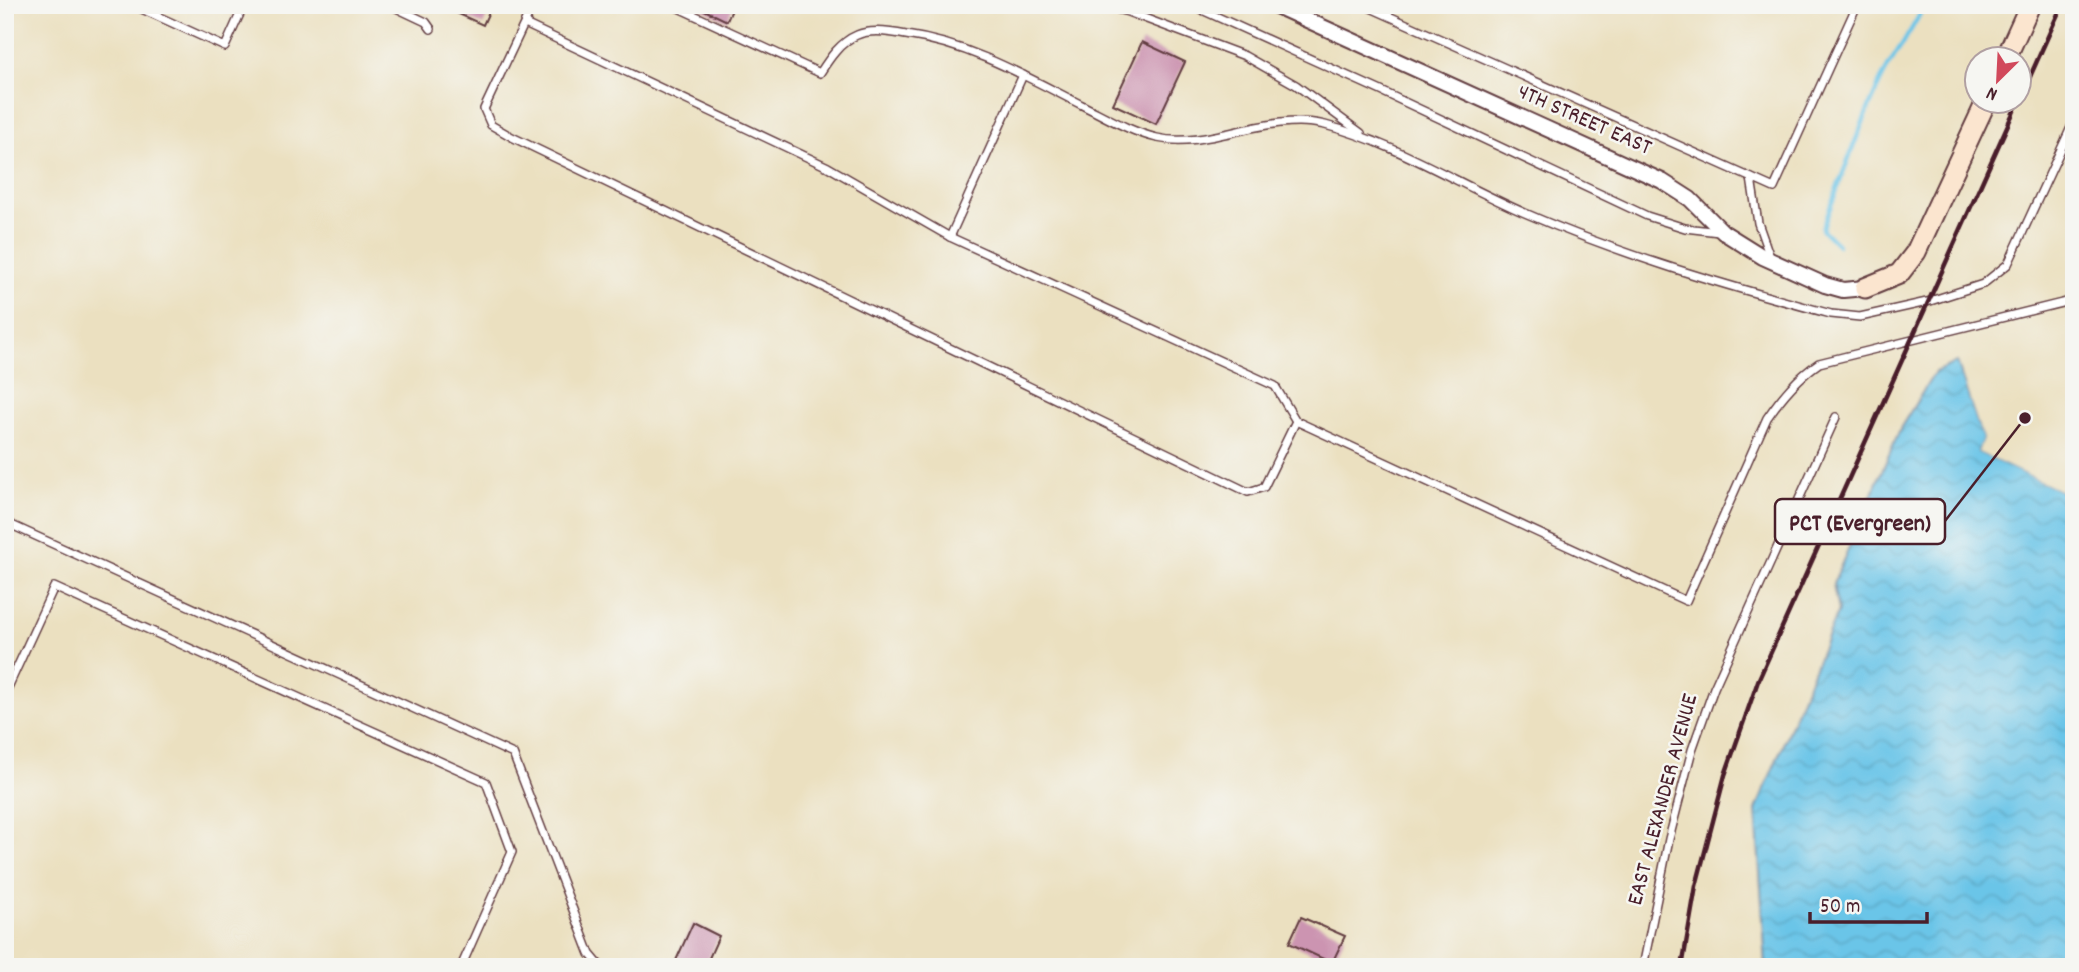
<svg xmlns="http://www.w3.org/2000/svg" width="2079" height="972" viewBox="0 0 2079 972" font-family="Dekko,sans-serif">
  <defs>
    <pattern id="water-waves" width="16" height="10" patternUnits="userSpaceOnUse" patternTransform="scale(1.75)"><rect width="16" height="10" fill="#6ac5e8"/><path d="M0 5q4-4 8 0t8 0" fill="none" stroke="#5da9c7"/></pattern>
  </defs>
  <rect width="100%" height="100%" fill="#f6f6f2"/>
  <filter id="ink" filterUnits="userSpaceOnUse"><feTurbulence type="fractalNoise" baseFrequency=".0143" numOctaves="2"/><feDisplacementMap in="SourceGraphic" scale="14" xChannelSelector="R" yChannelSelector="G"/><feConvolveMatrix kernelMatrix="1 2 1 2 8 2 1 2 1" color-interpolation-filters="sRGB"/></filter>
  <filter id="wash" filterUnits="userSpaceOnUse"><feTurbulence type="fractalNoise" baseFrequency=".00686" numOctaves="4" result="noise"/><feDisplacementMap in="SourceGraphic" scale="28" xChannelSelector="R" yChannelSelector="G"/><feGaussianBlur stdDeviation="1.57" result="paint"/><feColorMatrix in="noise" values="0 0 0 0 0 0 0 0 0 0 0 0 0 0 0 0 0 1.4 0 .05"/><feComposite in="paint" operator="in"/></filter>
  <g filter="url(#wash)">
    <rect width="100%" height="100%" fill="#ebe0c0"/>
    <polygon fill="url(#water-waves)" stroke="#5a728a" stroke-width="2" points="1957,362 1983,439 1978,452 2074,497 2074,967 1766,967 1756,810 1838,611 1833,584 1901,427 1935,372"/>
    <polygon fill="#ebe0c0" points="1964,370 1987,438 1982,450 2074,493 2074,497 1978,452 1983,439 1962,375"/>
    <g fill="none" stroke-linecap="round" stroke-linejoin="round">
      <path stroke="#6ac5e8" stroke-width="4.5" d="M1838,245L1822,229C1841,179 1859,128 1881,80C1893,54 1913,32 1924,5"/>
    </g>
    <g id="blocks">
      <g fill="#cc94b1">
        <polygon points="439,5 492,5 483,25"/>
        <polygon points="694,5 734,5 727,21"/>
        <polygon points="1142,42 1185,62 1156,124 1113,104"/>
        <polygon points="1301,917 1345,936 1332,963 1289,943"/>
        <polygon points="693,923 719,936 705,967 673,967"/>
      </g>
    </g>
  </g>
  <g filter="url(#ink)">
    <use href="#blocks" fill-opacity="0" stroke="#623c41" stroke-width="2"/>
    <g fill="none" stroke-linecap="round" stroke-linejoin="round">
      <g stroke="#623c41" stroke-width="10">
        <g id="lane">
          <polyline points="133,5 225,47 244,5"/>
          <polyline points="390,5 426,22 431,29"/>
          <polyline points="533,5 484,109 491,125 512,137 1248,492 1264,487 1296,421"/>
          <path d="M672,5L820,73C829,59 840,42 857,35C870,29 892,32 906,35C970,44 1025,76 1082,105C1106,117 1131,132 1157,138C1209,150 1268,111 1325,125C1395,143 1458,184 1525,213C1624,256 1727,286 1831,314L1860,317L1927,302L1983,284L2008,264L2074,121"/>
          <polyline points="1100,5 1128,12 1245,56 1296,85 1361,133"/>
          <polyline points="1191,5 1379,90 1647,216 1685,228 1719,232"/>
          <polyline points="1364,5 1774,188 1857,5"/>
          <path d="M525,24L828,167L950,237L1275,386L1296,421L1686,601L1767,418C1782,396 1797,378 1819,363L2074,300"/>
          <polyline points="1751,178 1758,223 1771,260"/>
          <polyline points="950,237 1023,75"/>
          <polyline points="5,522 513,754 590,954 601,967"/>
          <polyline points="5,694 54,587 486,782 512,852 461,967"/>
          <polyline points="1643,967 1669,839 1692,750 1714,688 1836,417"/>
        </g>
      </g>
      <g stroke="#623c41" stroke-width="18">
        <polyline id="street" points="1274,5 1662,181 1690,199 1723,232 1763,257 1825,285 1843,290 1865,288"/>
      </g>
      <g stroke="#623c41" stroke-width="23">
        <g id="secondary">
          <polyline points="2005,60 2030,5"/>
          <polyline points="1865,288 1899,274 1916,252 1986,102"/>
        </g>
      </g>
      <use href="#lane" stroke="#fff" stroke-width="7"/>
      <use href="#street" stroke="#fff" stroke-width="14"/>
      <use href="#secondary" stroke="#fbe5cf" stroke-width="19"/>
      <g stroke="#4a1f2b" stroke-width="4.5">
        <polyline points="2020,99 2062,5"/>
        <polyline points="1682,967 1696,886 1725,775 1758,681 2018,102"/>
      </g>
    </g>
  </g>
  <g text-anchor="middle" dominant-baseline="central" stroke-width="5" stroke-linejoin="round" paint-order="stroke">
    <g font-size="23" fill="#4a1f2b" stroke="#f6f6f2">
      <text transform="translate(1584 121) rotate(24)">4TH STREET EAST</text>
      <text transform="translate(1664 800) rotate(-75)">EAST ALEXANDER AVENUE</text>
    </g>
  </g>
  <path fill="none" stroke="#4a1f2b" stroke-width="2.5" d="M2025 418L1945 521"/>
  <circle fill="#4a1f2b" stroke="#f6f6f2" stroke-width="2.5" cx="2025" cy="418" r="7"/>
  <rect fill="#f6f6f2" stroke="#4a1f2b" stroke-width="2.5" x="1775" y="499" width="170" height="45" rx="7"/>
  <g font-size="24" text-anchor="middle" font-weight="bold" fill="#4a1f2b">
    <text x="1860" y="530">PCT (Evergreen)</text>
  </g>
  <rect width="2079" height="972" fill="none" stroke="#f6f6f2" stroke-width="28"/>
  <g transform="translate(1998 80) rotate(204)"><circle r="33" fill="#f6f6f2" stroke="#b1a0a2" stroke-width="2"/>
  <path d="M0-5L12 26L0 18L-12 26Z" fill="#d1495b"/>
  <text y="-10" font-size="19" font-weight="bold" text-anchor="middle" fill="#4a1f2b">N</text>
  </g>
  <path d="M1810 912v10h117v-10" fill="none" stroke="#4a1f2b" stroke-width="3.5"/>
  <text x="1820" y="912" font-size="21" fill="#4a1f2b" stroke="#f6f6f2" stroke-width="5" paint-order="stroke">50 m</text>
</svg>
